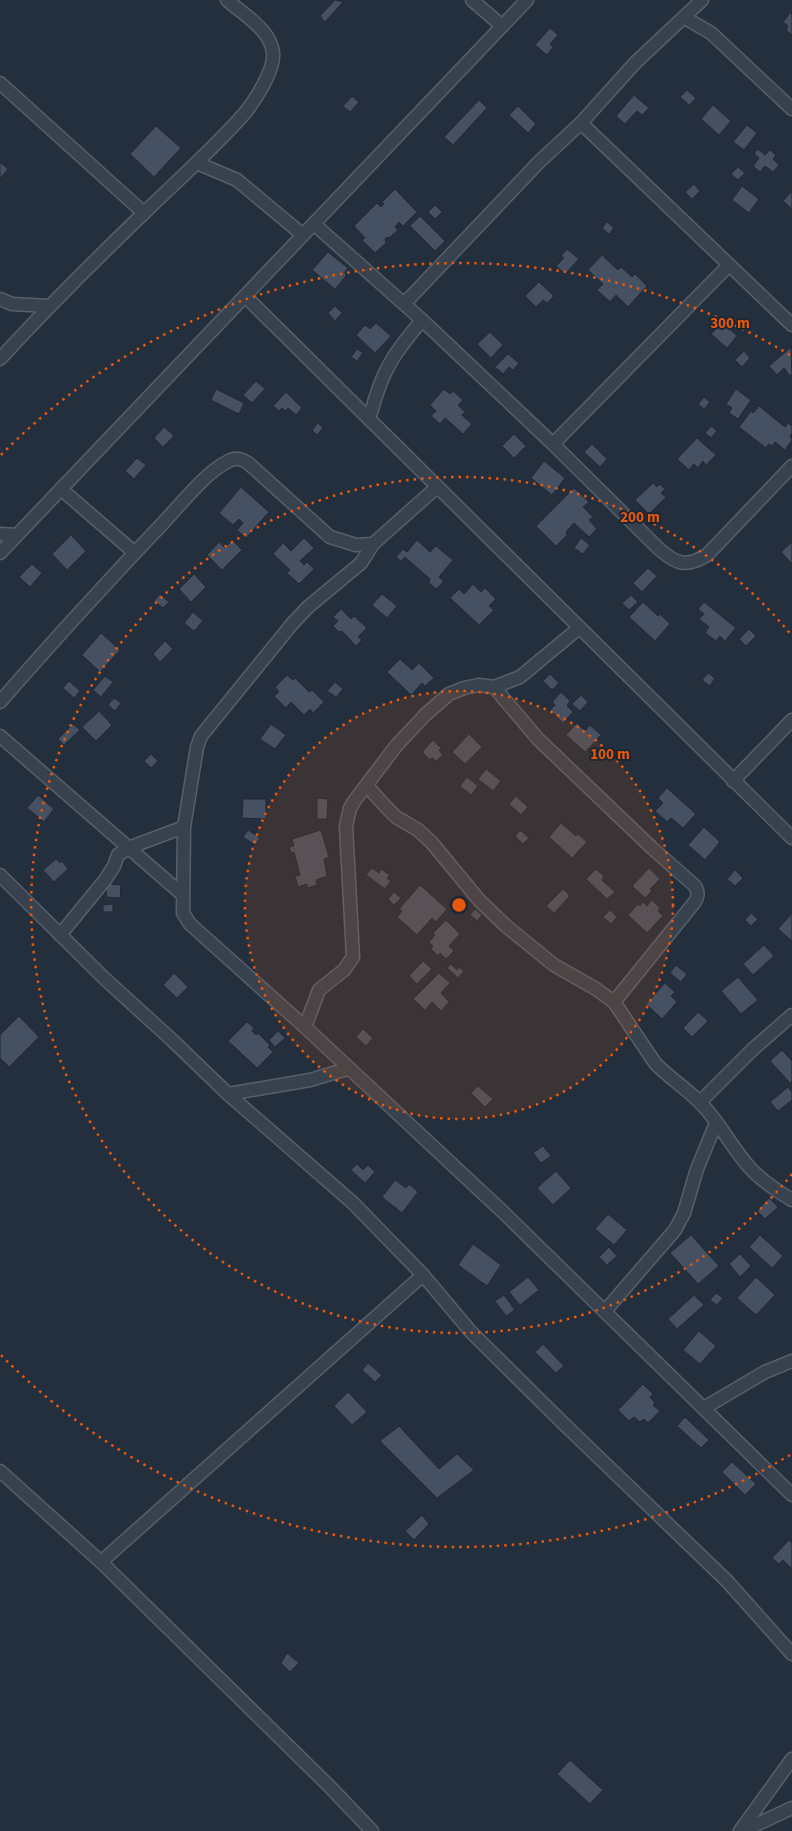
<svg xmlns="http://www.w3.org/2000/svg" width="792" height="1831" viewBox="0 0 792 1831" font-family="'Source Sans 3',sans-serif">
  <rect width="100%" height="100%" fill="#242f3e"/>
  <g fill="#455162" stroke="#1f2835">
    <polygon points="335,0 343,2 325,22 320,16"/>
    <polygon points="790,13 792,14 792,35 786,30 788,26 783,22"/>
    <polygon points="550,28 558,35 550,44 553,47 547,55 535,45"/>
    <polygon points="687,90 696,98 689,105 680,97"/>
    <polygon points="634,95 649,108 642,115 637,111 625,124 616,116"/>
    <polygon points="352,96 359,102 350,112 343,106"/>
    <polygon points="479,100 487,108 453,145 444,137"/>
    <polygon points="713,105 731,121 719,135 701,119"/>
    <polygon points="518,106 536,124 528,133 509,115"/>
    <polygon points="747,125 757,133 744,150 733,142"/>
    <polygon points="156,126 181,148 154,177 130,154"/>
    <polygon points="758,149 765,155 770,150 776,155 773,159 779,165 773,172 765,166 760,172 753,166 759,158 754,154"/>
    <polygon points="0,162 8,169 0,179"/>
    <polygon points="738,167 745,173 738,180 731,174"/>
    <polygon points="694,184 700,191 692,199 685,192"/>
    <polygon points="742,186 759,199 749,213 732,200"/>
    <polygon points="395,189 417,212 403,226 399,222 395,227 398,230 389,238 387,237 385,239 386,243 375,253 362,240 365,238 354,226 377,203 381,207 384,204 382,202"/>
    <polygon points="792,191 792,209 783,201"/>
    <polygon points="435,205 442,212 435,219 428,212"/>
    <polygon points="420,216 445,241 435,251 410,226"/>
    <polygon points="607,222 614,228 609,234 602,228"/>
    <polygon points="567,249 579,259 565,274 556,266 564,258 561,256"/>
    <polygon points="328,252 348,268 345,272 346,276 335,289 312,270"/>
    <polygon points="602,255 618,270 621,267 632,277 635,274 647,286 628,307 616,295 610,302 597,290 603,284 588,270"/>
    <polygon points="539,282 554,296 547,303 543,300 536,307 525,296"/>
    <polygon points="335,306 342,313 335,321 328,313"/>
    <polygon points="725,319 734,327 731,330 737,336 727,348 711,334"/>
    <polygon points="376,323 391,336 375,353 356,335 365,325 370,329"/>
    <polygon points="490,332 503,345 491,358 477,344"/>
    <polygon points="791,347 792,374 790,376 784,368 777,375 769,366"/>
    <polygon points="357,349 363,353 357,361 351,357"/>
    <polygon points="744,351 750,358 742,367 735,360"/>
    <polygon points="508,354 519,363 513,370 509,367 503,374 495,367"/>
    <polygon points="256,381 265,389 252,403 243,395"/>
    <polygon points="216,389 244,403 239,414 211,400"/>
    <polygon points="444,389 450,394 453,391 463,400 458,405 465,412 462,415 472,424 463,434 445,418 440,424 431,416 436,411 430,405"/>
    <polygon points="736,389 751,400 738,419 729,413 732,408 726,404"/>
    <polygon points="286,392 302,408 296,415 288,408 285,411 282,408 279,411 273,406"/>
    <polygon points="704,397 710,402 704,409 698,404"/>
    <polygon points="759,406 785,427 788,423 792,426 792,433 790,436 792,440 785,450 775,442 772,446 769,444 766,448 739,427 751,411 753,413"/>
    <polygon points="318,423 323,428 317,435 312,430"/>
    <polygon points="711,426 717,431 711,438 705,433"/>
    <polygon points="164,427 174,436 163,447 154,438"/>
    <polygon points="514,434 526,446 514,458 502,446"/>
    <polygon points="697,438 716,455 706,465 703,461 698,468 694,464 689,470 677,459"/>
    <polygon points="592,444 607,459 600,467 584,452"/>
    <polygon points="137,458 146,465 134,479 125,471"/>
    <polygon points="544,461 565,478 552,495 531,478"/>
    <polygon points="653,483 657,487 660,484 665,489 661,493 666,497 649,514 635,500"/>
    <polygon points="241,487 269,512 246,538 237,530 243,523 239,519 233,525 219,513"/>
    <polygon points="574,488 589,502 583,507 593,517 589,520 597,529 589,537 574,523 566,532 567,535 556,546 536,526"/>
    <polygon points="71,535 86,551 67,570 52,554"/>
    <polygon points="304,538 314,548 300,561 304,565 307,562 314,569 299,584 287,573 290,570 273,554 283,543 291,551"/>
    <polygon points="581,538 590,545 583,554 574,548"/>
    <polygon points="232,540 242,550 222,570 207,555 219,542 225,548"/>
    <polygon points="417,540 430,552 436,546 453,560 439,577 444,581 436,589 429,583 430,579 405,557 401,561 396,557 403,549 407,552"/>
    <polygon points="792,542 792,564 781,552"/>
    <polygon points="32,564 42,573 30,587 19,577"/>
    <polygon points="648,568 657,576 642,592 633,583"/>
    <polygon points="194,574 206,587 191,602 179,589"/>
    <polygon points="473,584 481,592 485,588 496,599 489,606 494,610 479,625 450,598 459,589 464,594"/>
    <polygon points="160,594 169,602 163,608 154,601"/>
    <polygon points="382,594 397,606 387,618 372,605"/>
    <polygon points="631,595 638,602 629,610 622,603"/>
    <polygon points="643,602 658,616 660,614 670,624 655,641 629,617"/>
    <polygon points="704,602 736,628 725,641 720,636 716,641 705,633 709,627 699,619 704,614 698,609"/>
    <polygon points="341,609 351,619 354,616 367,628 358,637 362,640 356,646 342,631 339,632 333,626 338,621 333,617"/>
    <polygon points="193,612 203,621 194,631 184,623"/>
    <polygon points="749,629 756,636 746,646 739,639"/>
    <polygon points="101,633 120,650 100,672 82,655"/>
    <polygon points="165,641 173,649 160,662 153,654"/>
    <polygon points="400,659 412,670 419,663 434,678 425,686 422,683 411,695 387,672"/>
    <polygon points="708,673 715,678 710,686 702,680"/>
    <polygon points="550,674 559,683 552,690 543,681"/>
    <polygon points="287,675 293,680 295,678 309,692 312,690 324,702 313,713 310,709 304,715 291,702 286,708 274,696 279,692 275,687"/>
    <polygon points="105,676 113,682 101,697 93,690"/>
    <polygon points="69,681 80,691 74,698 63,688"/>
    <polygon points="335,682 343,689 336,697 327,691"/>
    <polygon points="561,692 570,701 567,706 573,712 563,723 550,710 555,705 552,702"/>
    <polygon points="581,695 588,702 580,711 572,704"/>
    <polygon points="114,698 121,703 115,711 108,705"/>
    <polygon points="99,711 112,725 96,741 82,727"/>
    <polygon points="577,723 585,731 590,725 601,735 585,752 566,735"/>
    <polygon points="73,724 80,730 64,745 58,739"/>
    <polygon points="271,724 286,735 275,749 260,739"/>
    <polygon points="469,734 482,747 465,764 452,752"/>
    <polygon points="433,740 441,748 439,750 443,755 436,761 432,758 430,760 422,752"/>
    <polygon points="151,754 158,761 151,768 144,761"/>
    <polygon points="486,769 501,781 493,791 478,779"/>
    <polygon points="467,777 478,786 471,795 460,786"/>
    <polygon points="667,788 696,814 683,828 671,818 667,822 655,811 663,803 658,798"/>
    <polygon points="38,795 54,809 44,822 27,808"/>
    <polygon points="516,796 528,807 521,815 509,804"/>
    <polygon points="317,798 328,799 327,819 317,819"/>
    <polygon points="243,799 266,799 266,819 242,818"/>
    <polygon points="561,823 576,836 578,834 587,842 572,858 549,837"/>
    <polygon points="704,827 720,842 705,860 688,845"/>
    <polygon points="248,830 260,838 255,845 243,837"/>
    <polygon points="321,830 329,857 324,859 327,876 316,880 317,885 307,888 307,884 298,887 295,876 300,875 294,852 291,853 289,847 294,846 292,839"/>
    <polygon points="520,830 529,838 523,844 515,836"/>
    <polygon points="56,859 60,863 62,861 68,869 54,882 43,870"/>
    <polygon points="372,868 379,873 381,869 390,875 387,878 391,881 385,889 366,875"/>
    <polygon points="649,868 660,879 650,889 652,891 645,898 632,886"/>
    <polygon points="596,869 604,876 602,880 615,892 607,899 586,879"/>
    <polygon points="735,870 743,878 735,886 727,879"/>
    <polygon points="107,884 121,885 120,898 106,897"/>
    <polygon points="420,885 447,909 436,922 432,918 417,935 397,917 402,911 399,909"/>
    <polygon points="563,889 570,896 554,913 546,906"/>
    <polygon points="394,892 401,898 394,905 388,899"/>
    <polygon points="652,900 660,908 658,911 663,916 647,933 628,915 638,904 640,906 643,902 647,906"/>
    <polygon points="113,904 113,912 103,912 103,905"/>
    <polygon points="475,909 482,915 477,921 470,915"/>
    <polygon points="610,910 617,917 611,924 603,917"/>
    <polygon points="751,913 758,919 751,926 745,920"/>
    <polygon points="792,913 792,941 778,929"/>
    <polygon points="446,920 460,934 449,946 454,951 446,959 440,953 438,956 431,949 433,946 429,942 435,935 433,933"/>
    <polygon points="764,945 774,956 753,975 743,964"/>
    <polygon points="423,961 432,969 417,984 409,976"/>
    <polygon points="451,964 457,970 459,967 464,971 458,978 447,968"/>
    <polygon points="676,965 687,974 681,982 670,973"/>
    <polygon points="174,973 188,987 177,998 163,985"/>
    <polygon points="439,973 450,983 441,993 449,1002 441,1011 432,1002 425,1010 413,999"/>
    <polygon points="738,977 758,1000 741,1014 721,991"/>
    <polygon points="665,983 675,992 671,996 677,1002 662,1019 646,1004"/>
    <polygon points="698,1012 708,1021 692,1037 683,1028"/>
    <polygon points="19,1016 39,1037 9,1067 0,1058 0,1035"/>
    <polygon points="247,1022 254,1028 252,1031 256,1035 258,1033 270,1045 268,1047 273,1052 257,1068 228,1041"/>
    <polygon points="363,1029 373,1038 366,1046 356,1037"/>
    <polygon points="278,1031 285,1038 275,1047 269,1040"/>
    <polygon points="782,1050 792,1061 792,1081 790,1083 770,1061"/>
    <polygon points="478,1086 493,1099 485,1107 471,1093"/>
    <polygon points="788,1087 792,1092 792,1100 778,1111 770,1102"/>
    <polygon points="543,1146 551,1156 541,1163 533,1153"/>
    <polygon points="357,1164 363,1170 368,1165 375,1172 365,1183 351,1170"/>
    <polygon points="556,1171 571,1188 553,1205 537,1188"/>
    <polygon points="395,1180 406,1188 409,1184 418,1192 402,1213 382,1197"/>
    <polygon points="769,1198 778,1207 765,1219 757,1211"/>
    <polygon points="608,1214 627,1230 614,1245 595,1229"/>
    <polygon points="691,1235 719,1266 698,1284 670,1253"/>
    <polygon points="760,1235 783,1256 772,1268 749,1247"/>
    <polygon points="473,1244 501,1265 487,1286 458,1265"/>
    <polygon points="609,1247 617,1256 607,1265 599,1257"/>
    <polygon points="740,1254 751,1266 740,1277 729,1264"/>
    <polygon points="528,1277 539,1290 520,1305 509,1292"/>
    <polygon points="756,1277 775,1295 756,1315 737,1298"/>
    <polygon points="716,1293 723,1298 717,1305 710,1300"/>
    <polygon points="504,1295 515,1310 506,1316 495,1301"/>
    <polygon points="694,1295 704,1305 677,1329 668,1319"/>
    <polygon points="699,1331 716,1346 700,1364 683,1350"/>
    <polygon points="543,1344 564,1366 556,1373 535,1352"/>
    <polygon points="368,1363 382,1375 375,1382 362,1370"/>
    <polygon points="643,1384 653,1394 650,1397 655,1403 653,1405 660,1411 648,1423 644,1419 640,1422 634,1417 629,1421 618,1410"/>
    <polygon points="348,1392 367,1412 352,1425 334,1406"/>
    <polygon points="685,1417 709,1440 701,1448 677,1426"/>
    <polygon points="399,1426 439,1469 457,1454 474,1470 437,1498 380,1441"/>
    <polygon points="732,1462 756,1484 745,1495 722,1472"/>
    <polygon points="422,1515 429,1524 414,1540 405,1531"/>
    <polygon points="789,1540 792,1543 792,1569 783,1560 779,1564 772,1558"/>
    <polygon points="287,1653 299,1663 290,1672 281,1663"/>
    <polygon points="570,1760 603,1790 590,1804 557,1774"/>
  </g>
  <g fill="none" stroke-linecap="round" stroke-linejoin="round">
    <g stroke="#565f6c" stroke-width="15">
      <g id="street">
        <polyline points="472,0 502,26"/>
        <polyline points="685,18 711,33 792,109"/>
        <polyline points="0,83 144,213"/>
        <polyline points="581,123 792,325"/>
        <polyline points="197,163 237,180 303,235"/>
        <path d="M314,224L422,320L553,444L659,549C676,564 686,568 707,555L792,466"/>
        <polyline points="245,296 792,838"/>
        <polyline points="0,299 12,304 49,306"/>
        <polyline points="405,303 539,162 581,123 635,63 702,0"/>
        <path d="M0,359C47,308 95,260 144,213C178,180 213,149 244,114C254,102 275,70 273,53C271,30 243,14 227,0"/>
        <path d="M369,419C374,403 378,386 386,371C395,352 409,336 422,320"/>
        <polyline points="553,444 729,265"/>
        <polyline points="437,487 373,544 361,563 308,607 292,624 201,736 197,747 184,827 183,913 190,924 305,1027 503,1212 792,1495"/>
        <polyline points="61,489 135,553"/>
        <polyline points="0,534 17,535"/>
        <polyline points="0,553 527,0"/>
        <path d="M494,687L538,739L652,848L695,886C699,893 698,897 694,903L614,1002"/>
        <path d="M0,702C53,641 108,581 164,522C181,504 206,472 227,462C235,457 240,458 248,463L330,537L356,545L373,544"/>
        <polyline points="0,736 183,895"/>
        <polyline points="733,781 792,720"/>
        <path d="M367,786L386,807L396,817L418,830L432,843L479,900L506,926L554,965L596,989L614,1002L655,1063C671,1080 691,1091 706,1109C722,1127 733,1149 750,1168C762,1181 777,1191 792,1200"/>
        <polyline points="0,875 105,979 172,1040 228,1094 353,1203 423,1275 471,1332 566,1426 727,1581 792,1654"/>
        <polyline points="60,935 105,880 114,866 118,855 128,848 184,827"/>
        <polyline points="305,1027 319,990 344,970 353,957 346,826 350,808 355,800 396,746 425,715 449,694 464,688 479,685 494,687 520,677 579,628"/>
        <polyline points="228,1094 310,1080 347,1069"/>
        <polyline points="700,1102 752,1050 792,1015"/>
        <polyline points="605,1311 675,1230 684,1213 697,1169 716,1123"/>
        <polyline points="704,1408 765,1372 792,1361"/>
        <polyline points="0,1471 101,1562 330,1787 372,1831"/>
        <polyline points="101,1562 423,1275"/>
        <polyline points="740,1831 792,1759"/>
        <polyline points="743,1831 792,1808"/>
      </g>
    </g>
    <use href="#street" stroke="#38414e" stroke-width="12"/>
  </g>
  <circle cx="459" cy="905" r="214" fill="#e8590c" fill-opacity=".12"/>
  <g fill="none" stroke="#e8590c" stroke-width="2.5" stroke-dasharray="2.5 5">
    <circle cx="459" cy="905" r="214"/>
    <path d="M792 1174A428 428 0 1 1 792 636"/>
    <path d="M790 1455A642 642 0 0 1 1 1355M1 455A642 642 0 0 1 790 355"/>
  </g>
  <circle cx="459" cy="905" r="8" fill="#e8590c" stroke="#1d2633" stroke-width="2.5"/>
  <g font-size="15" text-anchor="middle" font-weight="bold" fill="#e8590c" stroke="#1d2633" stroke-width="4" stroke-linejoin="round" paint-order="stroke">
    <text x="730" y="328">300 m</text>
    <text x="640" y="522">200 m</text>
    <text x="610" y="759">100 m</text>
  </g>
</svg>
